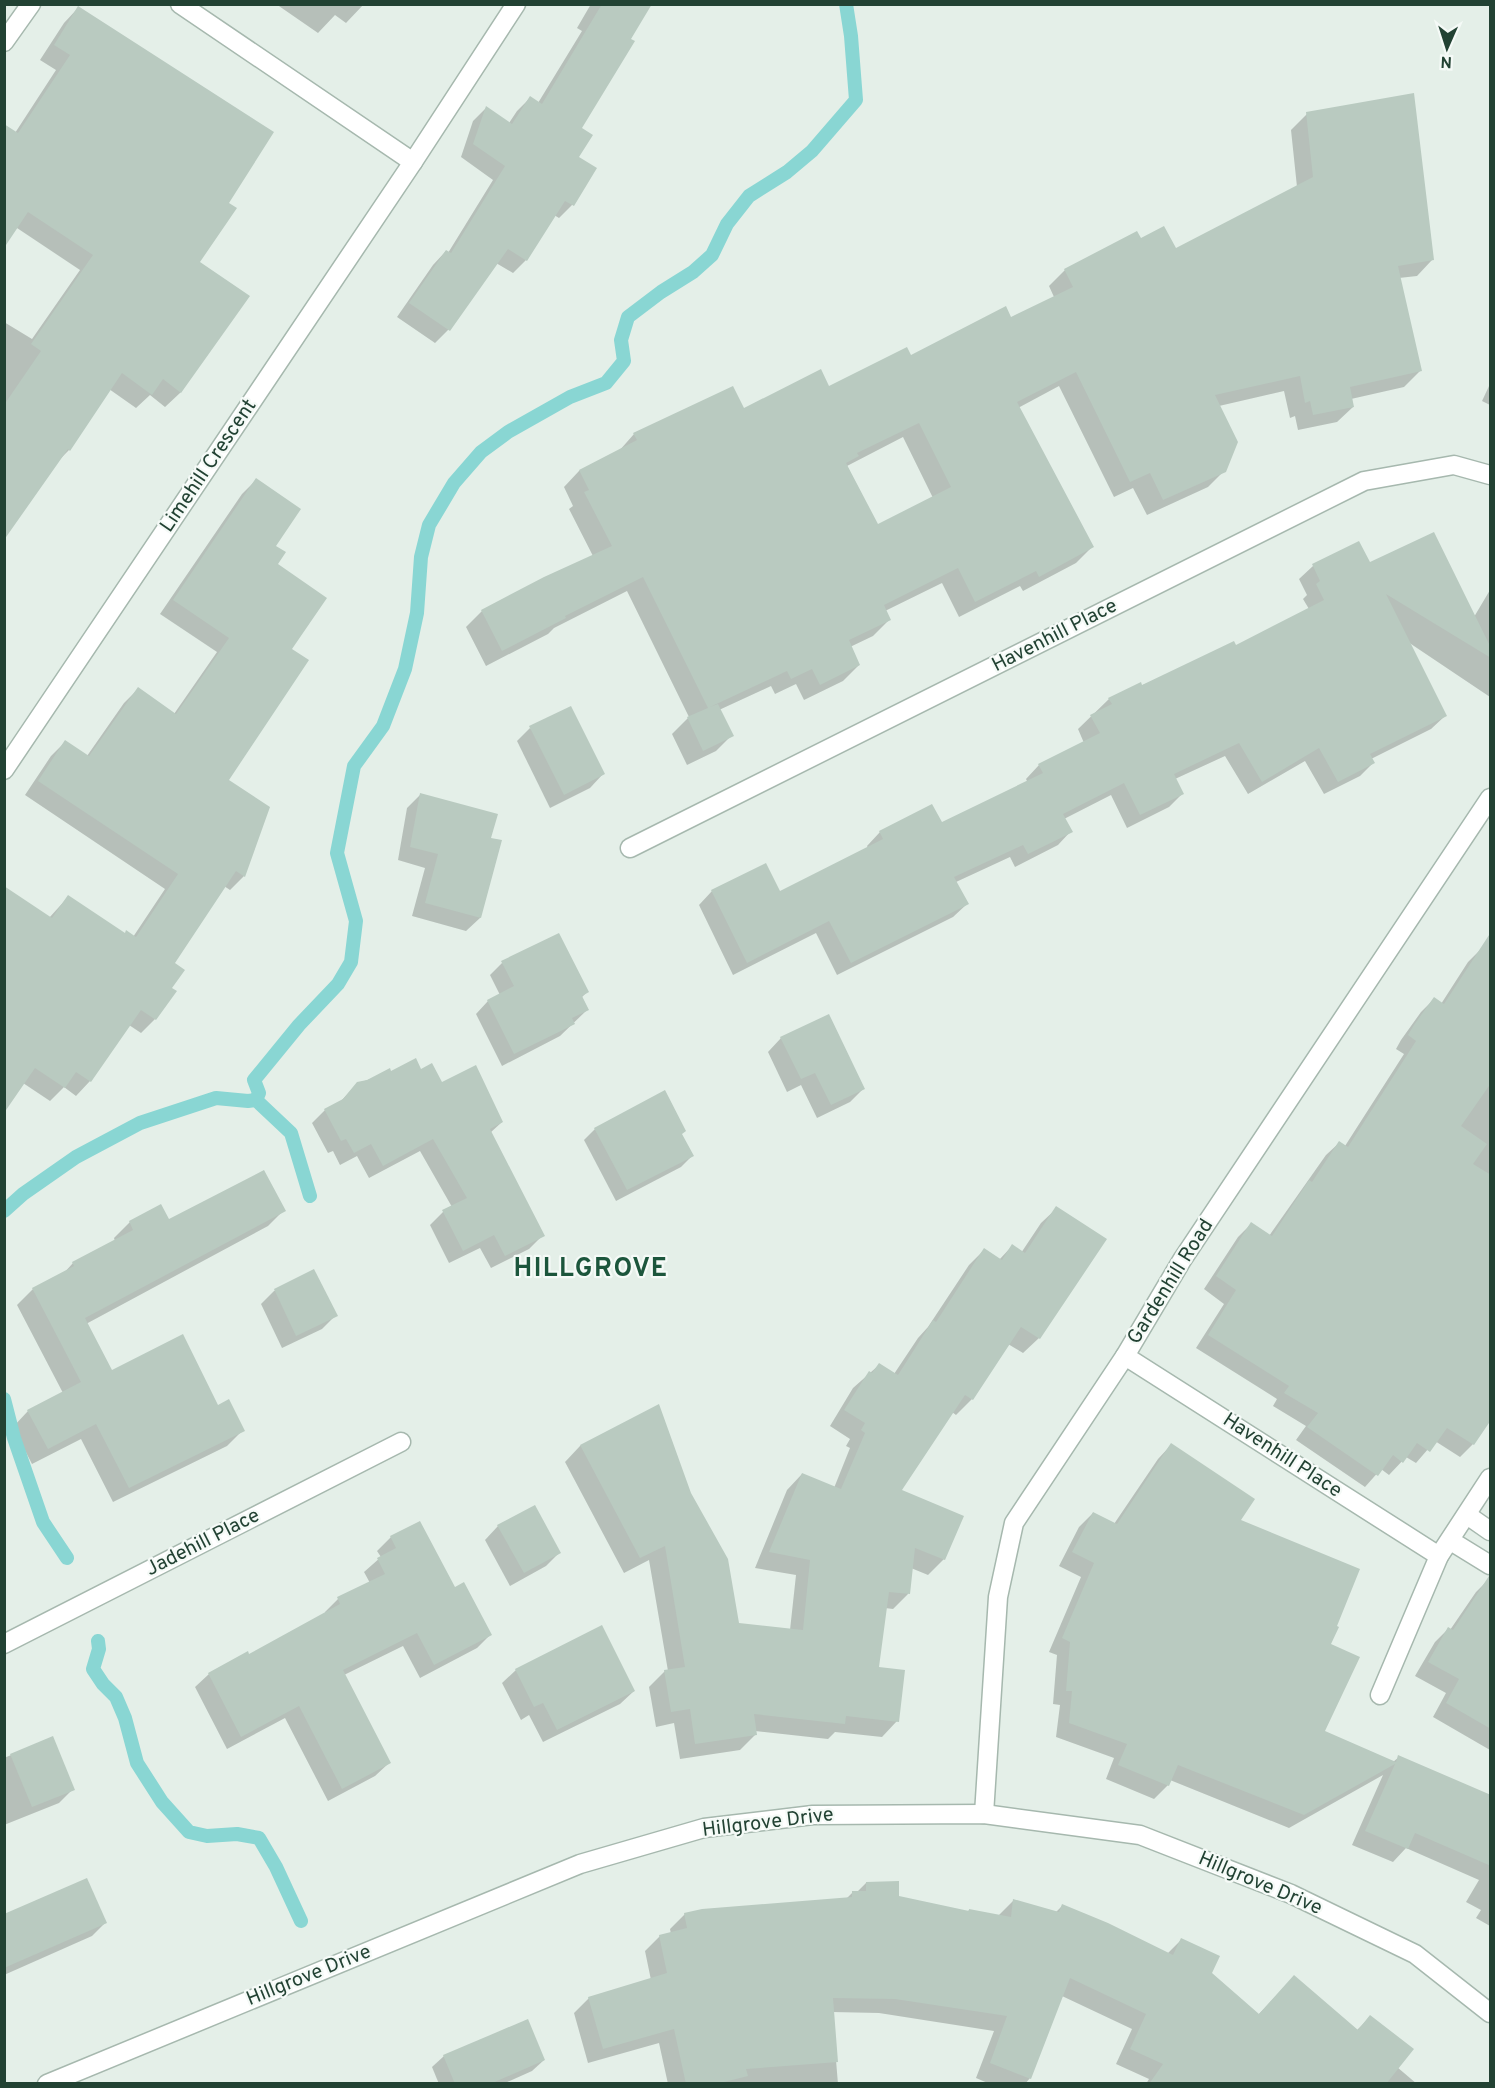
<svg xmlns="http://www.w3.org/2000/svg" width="1495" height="2088" viewBox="0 0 1495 2088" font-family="Overpass,sans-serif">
  <rect width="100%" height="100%" fill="#e4efe8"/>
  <g fill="#0003" fill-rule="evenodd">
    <polygon points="276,4 364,4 346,23 335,15 318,33"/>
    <polygon points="591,4 650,4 580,129 572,205 559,218 554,215 526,260 513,273 496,263 448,330 435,343 397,317 433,265 446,251 448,253 493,180 461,157 473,121 486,108 509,123 517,111 530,98 538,103 582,31 577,28"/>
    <polygon points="78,8 227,204 198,262 247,297 180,393 165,407 150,395 136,408 109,389 69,450 57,462 4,537 4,322 32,339 80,270 14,226 15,133 56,70 40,60 64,23"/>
    <path d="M1307,114L1432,260L1417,276L1399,278L1420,371L1404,387L1351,399L1353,407L1337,422L1298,430L1295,416L1290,418L1284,391L1219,406L1224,471L1208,487L1147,515L1133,488L1114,497L1059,386L1018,408L1092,547L1076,563L1023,591L1020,586L959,617L942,583L885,611L889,620L873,636L850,647L859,665L843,681L804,700L796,684L775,694L771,686L719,710L732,735L716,751L687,765L672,734L689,717L627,591L554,628L548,634L486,666L466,627L482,611L593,556L569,509L573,506L564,487L579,471L619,451L634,434L743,410L829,388L1010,319L1054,297L1049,286L1065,270L1137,233L1141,240L1175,250L1297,187L1291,130ZM903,437L933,498L878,526L847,466Z"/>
    <polygon points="1490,384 1490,405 1482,401"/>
    <polygon points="256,480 274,546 290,649 227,780 268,807 244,876 230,890 224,886 173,963 170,988 155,1019 141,1033 129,1025 90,1081 76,1096 64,1087 50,1101 23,1083 49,918 68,897 124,934 133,937 165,889 25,795 51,756 65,742 87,756 124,703 138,689 174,714 217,652 160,614 242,494"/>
    <polygon points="1370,564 1474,617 1490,590 1490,697 1408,642 1445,716 1431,729 1371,759 1373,763 1360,776 1324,794 1305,761 1248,794 1225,756 1175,779 1182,794 1169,807 1127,828 1111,795 1064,819 1071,831 1058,845 1015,867 1010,857 956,882 967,904 953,917 837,975 816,933 733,975 699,905 712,891 779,893 868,848 867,846 880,832 941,824 1028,783 1026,779 1039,765 1084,743 1078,729 1109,699 1235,647 1309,609 1303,599 1307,595 1299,579 1313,566"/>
    <polygon points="530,728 603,774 590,788 550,808 517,741"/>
    <polygon points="421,794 490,839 501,841 480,918 466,931 412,916 425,868 398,860 407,808"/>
    <polygon points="1480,950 1490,956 1490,1417 1473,1444 1460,1457 1435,1441 1416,1463 1406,1457 1389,1475 1381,1469 1365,1487 1296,1440 1306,1426 1273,1406 1277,1399 1196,1348 1224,1304 1204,1289 1238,1237 1251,1224 1269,1236 1326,1155 1339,1143 1345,1146 1404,1054 1396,1049 1401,1040 1421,1012 1434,999 1441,1004 1468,962"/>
    <polygon points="502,963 587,992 581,998 587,1010 560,1036 502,1066 476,1014 488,1001 500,995 490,975"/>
    <polygon points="781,1038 863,1089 850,1102 817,1118 801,1085 787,1092 768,1052"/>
    <polygon points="420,1071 502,1122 490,1133 543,1235 529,1249 491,1268 480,1248 449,1263 430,1225 443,1212 452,1207 420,1151 369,1178 357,1156 340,1165 333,1151 328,1153 312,1123 325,1110 340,1102 358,1083 390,1073"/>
    <polygon points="595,1129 681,1134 692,1156 681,1167 616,1201 584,1140"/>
    <polygon points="1057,1208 1039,1338 1023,1353 1008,1344 972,1399 956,1415 952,1412 900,1491 944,1559 928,1575 911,1568 908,1594 893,1609 885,1608 877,1668 897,1721 882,1737 835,1732 828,1739 755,1731 756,1734 740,1750 680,1759 674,1723 656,1727 649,1687 665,1671 668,1671 649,1560 624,1573 565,1462 580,1446 659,1406 737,1625 790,1630 796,1575 755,1568 787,1490 802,1474 834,1488 850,1448 846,1446 850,1439 830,1426 853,1388 879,1365 894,1374 918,1338 928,1327 969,1265 984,1250 999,1260 1012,1246 1021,1253 1041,1223"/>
    <polygon points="284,1210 268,1226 86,1324 111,1372 218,1407 243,1430 227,1446 113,1502 81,1439 32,1464 13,1427 28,1411 63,1393 17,1305 33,1289 63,1274 73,1263 115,1241 114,1238 130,1222 169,1221"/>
    <polygon points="314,1271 336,1315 322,1329 282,1348 261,1304 274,1291"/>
    <polygon points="1171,1445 1238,1521 1329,1645 1323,1732 1393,1762 1399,1757 1490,1796 1490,1926 1476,1918 1481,1910 1466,1902 1479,1880 1406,1848 1393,1862 1352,1845 1383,1775 1289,1828 1170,1780 1168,1785 1154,1799 1106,1779 1114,1758 1056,1737 1060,1705 1053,1704 1057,1655 1049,1652 1081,1577 1059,1566 1079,1527 1093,1513 1114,1524 1158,1459"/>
    <polygon points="498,1526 559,1553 546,1566 510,1586 485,1540"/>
    <polygon points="391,1537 454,1589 490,1635 477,1648 420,1678 403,1646 344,1675 389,1763 375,1776 328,1801 285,1718 227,1749 195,1687 209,1674 249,1656 325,1614 325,1612 338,1599 370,1583 364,1572 381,1557 377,1551"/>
    <polygon points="1490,1578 1490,1577 1490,1750 1433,1717 1446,1693 1415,1676 1435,1642 1448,1629 1450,1630 1476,1592"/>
    <polygon points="516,1670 634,1691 620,1704 543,1742 529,1715 521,1720 502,1683"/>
    <polygon points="52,1738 73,1789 59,1803 4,1825 4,1758"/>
    <polygon points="866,1883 898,1897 967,1912 969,1910 998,1916 1014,1900 1055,1913 1062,1906 1167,1954 1181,1940 1210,1973 1258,2015 1294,1977 1356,2031 1370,2017 1397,2067 1417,2084 1146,2084 1149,2079 1116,2064 1132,2029 1062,1996 1030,2078 1025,2084 990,2084 976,2078 994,2031 879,2013 832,2012 838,2084 668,2084 659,2043 588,2063 574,2013 589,1998 651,1980 645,1951 660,1936 671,1934 670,1929 685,1914 846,1899 853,1892 857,1892"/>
    <polygon points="4,1916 105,1923 92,1936 4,1975"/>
    <polygon points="444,2056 544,2060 532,2071 503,2084 439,2084 432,2067"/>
  </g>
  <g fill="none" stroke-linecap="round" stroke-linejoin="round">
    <g stroke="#89d6d3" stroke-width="14">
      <polyline points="256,1100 291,1133 310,1196"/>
      <polyline points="4,1211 23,1194 76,1157 140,1123 216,1098 248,1101 256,1100 259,1093 254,1080 299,1025 338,984 351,962 356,921 337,853 354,766 383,726 405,669 417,613 421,557 429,525 454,483 481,452 508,432 570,397 606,383 624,361 621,340 628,317 661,292 693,272 712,255 727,224 749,196 787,172 812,151 856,100 851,36 846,4"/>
      <polyline points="4,1399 14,1438 43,1522 67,1558"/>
      <polyline points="98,1641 99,1649 93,1669 103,1684 116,1697 125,1718 137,1763 162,1802 189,1832 207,1836 237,1834 259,1838 276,1867 301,1921"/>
    </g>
  </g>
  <g fill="#b9cac0" fill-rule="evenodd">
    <polygon points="602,4 652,4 631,39 635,41 582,128 593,135 579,157 597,168 574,206 565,201 527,261 508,249 450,331 409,303 446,250 451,253 505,166 473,144 486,106 512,124 530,96 542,104"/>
    <polygon points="78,6 274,132 229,203 237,208 200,262 250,296 181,393 163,379 152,395 122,373 70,451 68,449 4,540 4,405 41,351 31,344 93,255 28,212 4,248 4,124 18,133 70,55 54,45"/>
    <path d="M1414,93L1434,260L1398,266L1422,371L1350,387L1354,407L1313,415L1310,401L1305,403L1300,376L1215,395L1238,442L1226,472L1163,500L1150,473L1130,482L1076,372L1017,402L1094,547L1039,577L1036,571L975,602L958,568L884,605L891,620L849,640L860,665L820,685L812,669L791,679L787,671L710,707L718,704L734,736L703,751L687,717L708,708L643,577L565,616L566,618L502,651L481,610L544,577L612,546L584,492L589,490L579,470L637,440L633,433L733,386L744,408L821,369L829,386L907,347L911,355L1006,306L1011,317L1073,287L1064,269L1137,231L1141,238L1164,226L1176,248L1313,177L1306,112ZM919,423L951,487L878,524L846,463L859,456L857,453Z"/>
    <polygon points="256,478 301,509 276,546 286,552 278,564 327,598 292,649 309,660 229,780 270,807 245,877 236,871 175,963 185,970 172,988 177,991 156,1020 141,1010 91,1082 76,1072 65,1088 35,1068 4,1113 4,886 52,918 68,895 125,933 126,930 136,937 178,874 38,781 65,740 89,756 138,687 176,714 229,638 173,600"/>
    <polygon points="1434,532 1491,648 1491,658 1386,594 1447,716 1370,754 1375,763 1338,782 1319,748 1262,782 1239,743 1174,774 1184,794 1140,815 1124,783 1063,814 1073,832 1028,854 1023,845 954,877 969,904 851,963 829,921 747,963 711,890 766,863 780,891 883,839 879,831 932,804 942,822 1043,773 1038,764 1100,733 1090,715 1112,704 1108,698 1141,682 1142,685 1234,641 1236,645 1324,600 1316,584 1320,581 1312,564 1359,541 1370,562"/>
    <polygon points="571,706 605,774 564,795 529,726"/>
    <polygon points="420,793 498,814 491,838 502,840 481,918 425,903 438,854 410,847"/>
    <polygon points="1491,932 1491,1083 1461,1126 1487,1144 1473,1164 1491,1175 1491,1420 1474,1445 1447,1428 1430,1452 1417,1443 1403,1463 1393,1455 1378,1476 1307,1427 1318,1413 1284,1393 1289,1386 1208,1335 1236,1290 1216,1276 1251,1222 1272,1236 1309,1180 1312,1182 1339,1141 1348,1147 1416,1041 1408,1035 1414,1025 1434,997 1444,1004"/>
    <polygon points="559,933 589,992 582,996 589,1010 572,1018 575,1024 514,1054 487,1000 514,986 501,961"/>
    <polygon points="829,1014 865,1089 831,1105 815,1073 801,1079 780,1037"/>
    <polygon points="416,1058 421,1069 432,1063 442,1082 476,1065 503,1122 490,1129 545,1236 505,1256 494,1235 463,1251 442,1210 467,1198 433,1139 383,1166 371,1144 354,1153 346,1139 341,1141 324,1109 343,1099 357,1082 367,1080 390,1068 391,1071"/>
    <polygon points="665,1090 686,1131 682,1134 694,1156 627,1190 594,1128"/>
    <polygon points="264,1170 286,1211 85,1318 112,1370 183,1334 218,1405 229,1399 245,1431 129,1488 96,1424 48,1449 27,1410 81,1382 32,1288 74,1266 72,1262 133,1230 129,1221 161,1204 169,1219"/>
    <polygon points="1056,1206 1107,1239 1040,1339 1021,1327 973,1400 965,1395 902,1490 964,1516 945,1560 915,1548 910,1594 889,1592 879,1667 905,1670 899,1722 846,1716 845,1724 754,1714 757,1735 695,1744 690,1709 671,1712 664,1670 685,1667 665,1546 640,1558 580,1445 659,1404 691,1493 728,1559 739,1623 803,1630 810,1560 769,1552 802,1473 841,1489 865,1433 861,1430 865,1423 844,1410 869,1371 872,1373 879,1363 898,1375 933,1320 936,1322 984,1248 1002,1260 1012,1244 1025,1253"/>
    <polygon points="314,1269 338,1316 296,1336 274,1289"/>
    <polygon points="1171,1443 1255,1499 1241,1520 1360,1569 1337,1626 1339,1627 1331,1644 1360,1657 1325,1731 1396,1762 1398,1755 1491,1795 1491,1866 1415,1833 1408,1849 1365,1831 1395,1764 1304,1815 1178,1765 1169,1786 1118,1765 1127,1744 1069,1723 1072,1691 1066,1691 1070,1642 1062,1638 1094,1563 1072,1552 1093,1512 1117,1524"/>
    <polygon points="535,1505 561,1553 524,1573 497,1525"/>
    <polygon points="420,1521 455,1587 464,1582 492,1635 434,1665 417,1633 343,1670 391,1763 342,1789 299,1706 241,1737 208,1673 248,1651 249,1654 340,1604 337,1597 385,1574 377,1558 396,1548 390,1536"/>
    <polygon points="1489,1576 1491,1576 1491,1729 1446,1703 1459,1679 1428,1662 1448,1627 1453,1630"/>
    <polygon points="602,1625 635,1691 557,1730 543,1703 534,1707 515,1669"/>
    <polygon points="53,1736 75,1790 32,1807 10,1754"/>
    <polygon points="87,1878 107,1923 4,1968 4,1914"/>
    <polygon points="899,1881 899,1896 969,1911 969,1909 1011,1917 1013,1899 1059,1912 1062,1904 1108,1923 1173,1955 1181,1938 1220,1956 1212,1973 1259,2014 1294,1975 1358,2030 1370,2015 1414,2049 1386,2084 1149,2084 1163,2064 1130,2049 1146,2014 1070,1978 1031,2079 990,2063 1007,2016 895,1999 833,1998 838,2062 746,2069 748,2076 716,2084 686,2084 674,2029 603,2049 588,1997 667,1973 659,1935 687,1928 684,1913 702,1909 852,1897 852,1891 866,1891 866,1882"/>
    <polygon points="528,2019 545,2060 490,2084 455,2084 443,2055"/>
  </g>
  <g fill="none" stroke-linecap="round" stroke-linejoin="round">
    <g stroke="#a6b8ae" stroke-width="21">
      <g id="minor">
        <polyline points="180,4 413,162"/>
        <polyline points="4,42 31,4"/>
        <polyline points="4,770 413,162 516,4"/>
        <polyline points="630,848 1364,481 1454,465 1490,475"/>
        <polyline points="1125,1356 1439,1556"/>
        <polyline points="1467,1515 1490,1531"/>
        <polyline points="1451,1541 1490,1565"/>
        <polyline points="4,1644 401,1442"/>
        <polyline points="1380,1695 1439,1556 1490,1478"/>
        <polyline points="984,1814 998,1597 1014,1523 1125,1356 1182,1260 1490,798"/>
        <polyline points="47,2084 580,1864 704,1828 813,1815 984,1814 1140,1835 1291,1894 1415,1954 1490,2013"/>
      </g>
    </g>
    <use href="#minor" stroke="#fff" stroke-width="18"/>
  </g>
  <g text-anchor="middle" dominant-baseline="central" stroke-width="4.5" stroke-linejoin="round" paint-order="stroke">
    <g font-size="20" fill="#224233" stroke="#f5faf7">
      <text transform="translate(209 466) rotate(-56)">Limehill Crescent</text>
      <text transform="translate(1055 636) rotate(-27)">Havenhill Place</text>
      <text transform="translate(1171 1282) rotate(-58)">Gardenhill Road</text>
      <text transform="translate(1282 1456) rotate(33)">Havenhill Place</text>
      <text transform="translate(203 1543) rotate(-27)">Jadehill Place</text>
      <text transform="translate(768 1823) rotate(-7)">Hillgrove Drive</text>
      <text transform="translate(1260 1884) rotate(23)">Hillgrove Drive</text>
      <text transform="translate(309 1976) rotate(-22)">Hillgrove Drive</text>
    </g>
    <g font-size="26" font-weight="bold" letter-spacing="1.5" fill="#1c563c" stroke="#f5faf7">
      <text x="591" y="1269">HILLGROVE</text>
    </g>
  </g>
  <rect width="1495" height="2088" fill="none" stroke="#224233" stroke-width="12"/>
  <g transform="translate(1447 48) rotate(183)" stroke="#f5faf7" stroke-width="4.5" paint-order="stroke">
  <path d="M0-4.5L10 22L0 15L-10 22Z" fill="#224233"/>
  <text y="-9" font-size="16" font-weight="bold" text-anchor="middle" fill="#224233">N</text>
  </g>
</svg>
